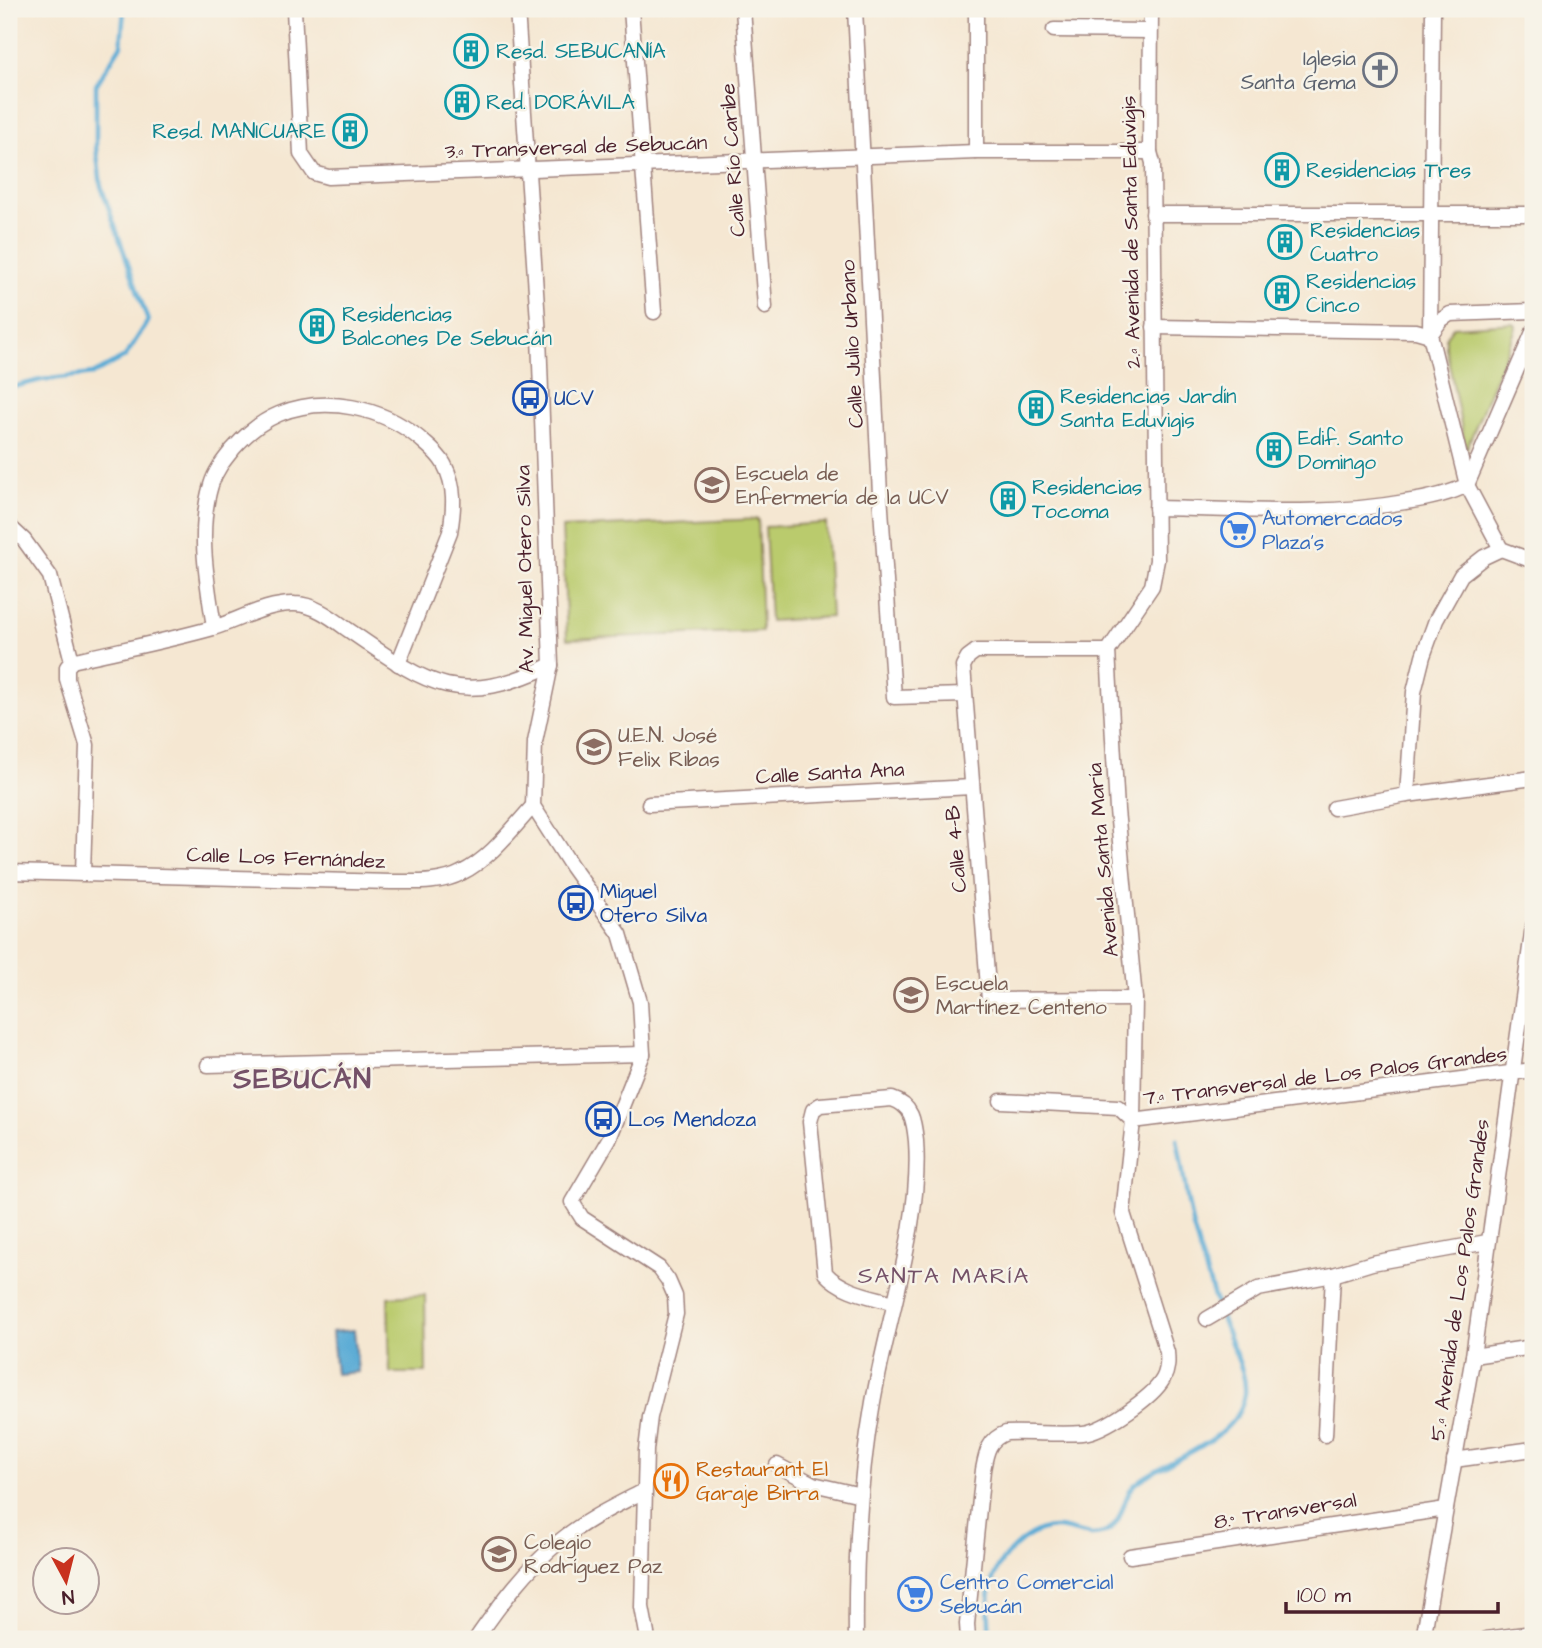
<svg xmlns="http://www.w3.org/2000/svg" width="1542" height="1648" viewBox="0 0 1542 1648" font-family="'Architects Daughter',sans-serif">
  <rect width="100%" height="100%" fill="#f7f3e8"/>
  <filter id="ink" filterUnits="userSpaceOnUse"><feTurbulence type="fractalNoise" baseFrequency=".0143" numOctaves="2"/><feDisplacementMap in="SourceGraphic" scale="14" xChannelSelector="R" yChannelSelector="G"/><feConvolveMatrix kernelMatrix="1 2 1 2 8 2 1 2 1" color-interpolation-filters="sRGB"/></filter>
  <filter id="wash" filterUnits="userSpaceOnUse"><feTurbulence type="fractalNoise" baseFrequency=".00686" numOctaves="4" result="noise"/><feDisplacementMap in="SourceGraphic" scale="28" xChannelSelector="R" yChannelSelector="G"/><feGaussianBlur stdDeviation="1.57" result="paint"/><feColorMatrix in="noise" values="0 0 0 0 0 0 0 0 0 0 0 0 0 0 0 0 0 1.4 0 .05"/><feComposite in="paint" operator="in"/></filter>
  <g filter="url(#wash)">
    <rect width="100%" height="100%" fill="#f5e7d2"/>
    <g fill="#bacb6d" stroke="#82754c" stroke-width="2">
      <polygon points="1514,323 1516,326 1515,331 1466,450 1446,348 1446,337 1453,327"/>
      <polygon points="758,519 762,631 567,639 562,528"/>
      <polygon points="826,523 831,617 770,621 765,527"/>
      <polygon points="425,1295 426,1373 390,1373 388,1297"/>
    </g>
    <polygon fill="#5bacd5" stroke="#526680" stroke-width="2" points="354,1330 358,1372 336,1374 332,1332"/>
    <g fill="none" stroke-linecap="round" stroke-linejoin="round">
      <g stroke="#5bacd5" stroke-width="4.5">
        <polyline points="9,388 41,380 93,374 125,357 148,321 101,186 96,147 96,85 121,45 124,9"/>
        <path d="M990,1639C987,1595 986,1569 1023,1540C1033,1533 1045,1527 1057,1528C1073,1529 1088,1539 1104,1533C1126,1524 1120,1495 1138,1482C1171,1457 1238,1441 1245,1394C1247,1375 1236,1356 1229,1338C1215,1302 1203,1265 1193,1227C1186,1198 1183,1168 1177,1139"/>
      </g>
    </g>
  </g>
  <g filter="url(#ink)">
    <g fill="none" stroke-linecap="round" stroke-linejoin="round">
      <g stroke="#a0837e" stroke-width="17">
        <g id="street">
          <polyline points="294,9 301,154 314,173 328,177 976,152 1150,152"/>
          <polyline points="517,9 539,336 551,665 535,742 533,806 572,867 620,934 640,1002 643,1054 609,1139 572,1202 582,1218 659,1268 668,1280 675,1296 676,1314 650,1417 646,1450 642,1607 648,1639"/>
          <polyline points="631,9 654,312"/>
          <polyline points="743,9 765,307"/>
          <polyline points="855,9 880,494 894,697 965,695"/>
          <polyline points="1433,9 1430,335 1467,485 1501,549 1533,561"/>
          <polyline points="1054,30 1150,31"/>
          <polyline points="976,152 976,9"/>
          <polyline points="1153,214 1533,214"/>
          <polyline points="1154,327 1416,331 1430,335 1441,320 1450,314 1533,311"/>
          <path d="M1156,508C1239,509 1322,517 1405,502C1426,499 1448,495 1467,485L1533,332"/>
          <polyline points="9,526 24,540 50,576 72,661"/>
          <path d="M214,627C207,581 197,531 211,485C215,471 224,460 233,449C246,434 260,422 279,414C325,395 381,407 419,438C428,446 438,453 444,464C456,486 454,509 450,532L398,664"/>
          <polyline points="1108,651 1152,586 1157,560 1153,163 1150,152 1151,9"/>
          <polyline points="1108,651 976,651 968,657 963,666 989,1000 1135,999"/>
          <path d="M72,661C119,650 167,641 213,628C239,620 267,603 295,604C314,604 332,618 347,629C425,683 457,710 551,665"/>
          <polyline points="72,661 67,667 67,679 87,745 83,873"/>
          <polyline points="1407,795 1414,692 1423,656 1436,620 1461,575 1484,557 1501,549"/>
          <polyline points="649,804 972,787"/>
          <polyline points="1334,808 1407,795 1533,778"/>
          <path d="M9,872L391,882C413,882 441,884 461,873C490,859 512,829 533,806"/>
          <polyline points="208,1065 643,1054"/>
          <polyline points="1001,1101 1118,1107 1133,1121 1533,1070"/>
          <polyline points="1207,1319 1258,1289 1333,1275 1372,1263 1487,1242"/>
          <polyline points="1473,1356 1533,1347"/>
          <polyline points="1325,1435 1333,1275"/>
          <polyline points="1454,1460 1533,1449"/>
          <polyline points="777,1465 813,1484 861,1495"/>
          <polyline points="1130,1556 1446,1509"/>
          <path d="M476,1639C501,1603 526,1569 560,1541C585,1520 615,1506 644,1491"/>
          <path d="M856,1639C855,1560 859,1480 873,1402C887,1320 922,1223 916,1141C914,1121 912,1105 892,1099L820,1105L813,1110L810,1122L825,1273C842,1292 870,1296 894,1303"/>
          <path d="M968,1639L967,1624L983,1470C986,1454 988,1439 1006,1433C1031,1432 1058,1435 1083,1433C1104,1431 1153,1397 1163,1379C1168,1370 1168,1362 1167,1352L1123,1213L1133,1121L1135,999L1117,810L1108,651"/>
          <polyline points="1423,1639 1473,1356 1533,926"/>
          <polyline points="1487,1639 1533,1633"/>
        </g>
      </g>
      <use href="#street" stroke="#fff" stroke-width="14"/>
    </g>
  </g>
  <defs>
    <g id="building-ring" transform="scale(1.75)"><circle r="9.5" fill="#f7f3e8" stroke="#0f9aa8" stroke-width="1.5"/><path d="M-4-6H4V6H1V3H-1V6H-4ZM-2.5-4.3h1.7v1.8h-1.7ZM.8-4.3h1.7v1.8H.8ZM-2.5-1h1.7V.8h-1.7ZM.8-1h1.7V.8H.8Z" fill="#0f9aa8"/></g>
    <g id="church-ring" transform="scale(1.75)"><circle r="9.5" fill="#f7f3e8" stroke="#6b7280" stroke-width="1.5"/><path d="M-1.2-6h2.4v3.5h3.3v2.4h-3.3V6h-2.4V-.1h-3.3v-2.4h3.3Z" fill="#6b7280"/></g>
    <g id="bus-ring" transform="scale(1.75)"><circle r="9.5" fill="#f7f3e8" stroke="#1a4fb4" stroke-width="1.5"/><path d="M-5-6H5V4H4V6H2V4H-2V6H-4V4H-5ZM-3.5-4V0h7V-4ZM-3.5 1.2v1.5H-2V1.2ZM2 1.2v1.5H3.5V1.2Z" fill="#1a4fb4"/></g>
    <g id="university-ring" transform="scale(1.75)"><circle r="9.5" fill="#f7f3e8" stroke="#8d6e63" stroke-width="1.5"/><path d="M0-5L7-2L0 1L-7-2ZM-4 1L0 2.5L4 1V4Q0 6-4 4Z" fill="#8d6e63"/></g>
    <g id="supermarket-ring" transform="scale(1.75)"><circle r="9.5" fill="#f7f3e8" stroke="#3f7fe0" stroke-width="1.5"/><path d="M-6-5.5h2.5l.6 2H6L4.5 2H-2.5L-4.4-4H-6ZM-1.5 3.2a1.3 1.3 0 1 0 .1 0ZM3 3.2a1.3 1.3 0 1 0 .1 0Z" fill="#3f7fe0"/></g>
    <g id="school-ring" transform="scale(1.75)"><circle r="9.5" fill="#f7f3e8" stroke="#8d6e63" stroke-width="1.5"/><path d="M0-5L7-2L0 1L-7-2ZM-4 1L0 2.5L4 1V4Q0 6-4 4Z" fill="#8d6e63"/></g>
    <g id="restaurant-ring" transform="scale(1.75)"><circle r="9.5" fill="#f7f3e8" stroke="#e8710a" stroke-width="1.5"/><path d="M-5-6h1v4h1v-4h1v4h1v-4h1v5L-1.5 .5V6h-2V.5L-5-1ZM5-6V6H3V1.5H1.5Q1.5-4 5-6Z" fill="#e8710a"/></g>
  </defs>
  <g fill-rule="evenodd">
    <use href="#building-ring" x="471" y="51"/>
    <use href="#church-ring" x="1380" y="70"/>
    <use href="#building-ring" x="462" y="102"/>
    <use href="#building-ring" x="350" y="131"/>
    <use href="#building-ring" x="1282" y="170"/>
    <use href="#building-ring" x="1285" y="242"/>
    <use href="#building-ring" x="1282" y="293"/>
    <use href="#building-ring" x="317" y="326"/>
    <use href="#bus-ring" x="530" y="398"/>
    <use href="#building-ring" x="1036" y="408"/>
    <use href="#building-ring" x="1274" y="450"/>
    <use href="#university-ring" x="712" y="485"/>
    <use href="#building-ring" x="1008" y="499"/>
    <use href="#supermarket-ring" x="1238" y="530"/>
    <use href="#school-ring" x="594" y="747"/>
    <use href="#bus-ring" x="576" y="903"/>
    <use href="#school-ring" x="911" y="995"/>
    <use href="#bus-ring" x="603" y="1119"/>
    <use href="#restaurant-ring" x="671" y="1481"/>
    <use href="#school-ring" x="499" y="1554"/>
    <use href="#supermarket-ring" x="915" y="1594"/>
  </g>
  <g text-anchor="middle" dominant-baseline="central" stroke-width="5" stroke-linejoin="round" paint-order="stroke">
    <g font-size="21" fill="#0d838f" stroke="#f7f3e8" text-anchor="start">
      <text x="496" y="51">Resd. SEBUCANÍA</text>
      <text x="486" y="102">Red. DORÁVILA</text>
      <text x="326" y="131" text-anchor="end">Resd. MANICUARE</text>
      <text x="1306" y="170">Residencias Tres</text>
      <text x="1310" y="230">Residencias<tspan x="1310" dy="24">Cuatro</tspan></text>
      <text x="1306" y="281">Residencias<tspan x="1306" dy="24">Cinco</tspan></text>
      <text x="342" y="314">Residencias<tspan x="342" dy="24">Balcones De Sebucán</tspan></text>
      <text x="1060" y="396">Residencias Jardín<tspan x="1060" dy="24">Santa Eduvigis</tspan></text>
      <text x="1298" y="438">Edif. Santo<tspan x="1298" dy="24">Domingo</tspan></text>
      <text x="1032" y="487">Residencias<tspan x="1032" dy="24">Tocoma</tspan></text>
    </g>
    <g font-size="21" fill="#5b616d" stroke="#f7f3e8" text-anchor="end">
      <text x="1356" y="58">Iglesia<tspan x="1356" dy="24">Santa Gema</tspan></text>
    </g>
    <g font-size="21" fill="#4a1f2b" stroke="#f7f3e8">
      <text transform="translate(576 147) rotate(-2)">3.ª Transversal de Sebucán</text>
      <text transform="translate(733 160) rotate(-94)">Calle Río Caribe</text>
      <text transform="translate(1131 232) rotate(-91)">2.ª Avenida de Santa Eduvigis</text>
      <text transform="translate(852 344) rotate(-93)">Calle Julio Urbano</text>
      <text transform="translate(525 569) rotate(-91)">Av. Miguel Otero Silva</text>
      <text transform="translate(830 773) rotate(-3)">Calle Santa Ana</text>
      <text transform="translate(956 849) rotate(-95)">Calle 4-B</text>
      <text transform="translate(286 858) rotate(2)">Calle Los Fernández</text>
      <text transform="translate(1103 860) rotate(-95)">Avenida Santa María</text>
      <text transform="translate(1325 1076) rotate(-7)">7.ª Transversal de Los Palos Grandes</text>
      <text transform="translate(1460 1280) rotate(-82)">5.ª Avenida de Los Palos Grandes</text>
      <text transform="translate(1285 1511) rotate(-9)">8.° Transversal</text>
    </g>
    <g font-size="21" fill="#164399" stroke="#f7f3e8" text-anchor="start">
      <text x="554" y="398">UCV</text>
      <text x="600" y="891">Miguel<tspan x="600" dy="24">Otero Silva</tspan></text>
      <text x="628" y="1119">Los Mendoza</text>
    </g>
    <g font-size="21" fill="#785e54" stroke="#f7f3e8" text-anchor="start">
      <text x="736" y="473">Escuela de<tspan x="736" dy="24">Enfermería de la UCV</tspan></text>
      <text x="618" y="735">U.E.N. José<tspan x="618" dy="24">Felix Ribas</tspan></text>
      <text x="936" y="983">Escuela<tspan x="936" dy="24">Martínez Centeno</tspan></text>
      <text x="524" y="1542">Colegio<tspan x="524" dy="24">Rodríguez Paz</tspan></text>
    </g>
    <g font-size="21" fill="#366cbe" stroke="#f7f3e8" text-anchor="start">
      <text x="1262" y="518">Automercados<tspan x="1262" dy="24">Plaza's</tspan></text>
      <text x="940" y="1582">Centro Comercial<tspan x="940" dy="24">Sebucán</tspan></text>
    </g>
    <g font-size="21" fill="#c56008" stroke="#f7f3e8" text-anchor="start">
      <text x="696" y="1469">Restaurant El<tspan x="696" dy="24">Garaje Birra</tspan></text>
    </g>
    <g font-size="23" letter-spacing="2" fill="#745168" stroke="#f7f3e8">
      <text x="944" y="1276">SANTA MARÍA</text>
    </g>
    <g font-size="28" font-weight="bold" letter-spacing="2" fill="#745168" stroke="#f7f3e8">
      <text x="303" y="1079">SEBUCÁN</text>
    </g>
  </g>
  <rect width="1542" height="1648" fill="none" stroke="#f7f3e8" stroke-width="35"/>
  <g transform="translate(66 1581) rotate(173)"><circle r="33" fill="#f7f3e8" stroke="#b29e9c" stroke-width="2"/>
  <path d="M0-5L12 26L0 18L-12 26Z" fill="#c8321e"/>
  <text y="-10" font-size="19" font-weight="bold" text-anchor="middle" fill="#4a1f2b">N</text>
  </g>
  <path d="M1286 1602v10h212v-10" fill="none" stroke="#4a1f2b" stroke-width="3.5"/>
  <text x="1297" y="1602" font-size="21" fill="#4a1f2b" stroke="#f7f3e8" stroke-width="5" paint-order="stroke">100 m</text>
</svg>
